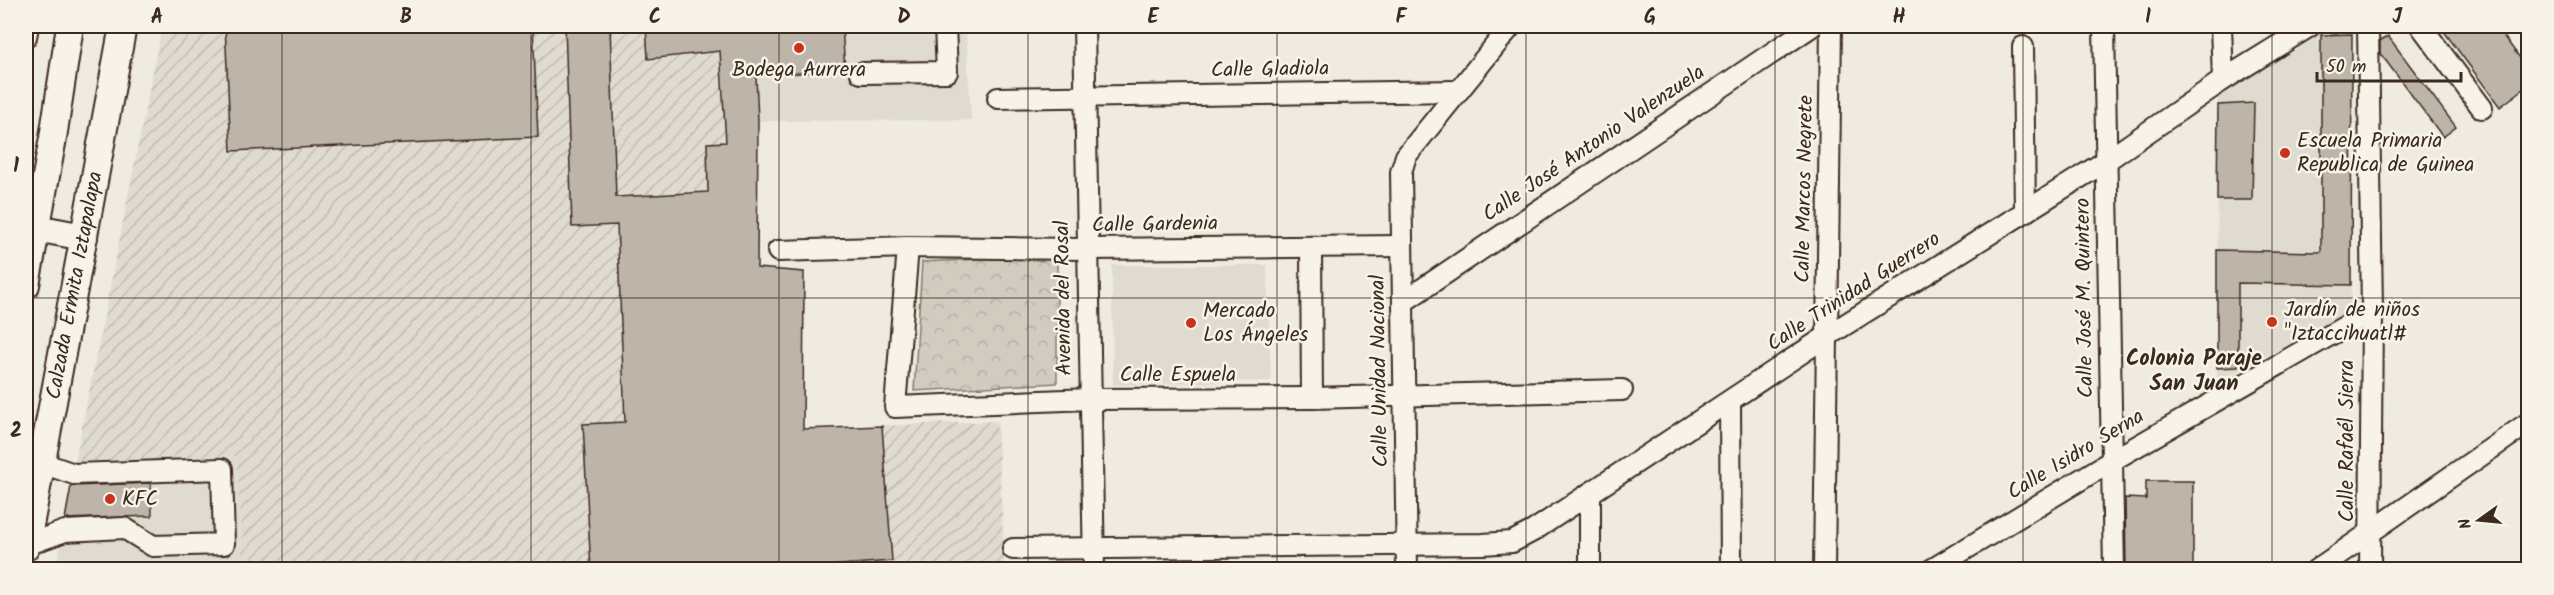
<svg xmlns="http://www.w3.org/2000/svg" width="2554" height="595" viewBox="0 0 2554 595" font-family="Kalam,sans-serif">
  <defs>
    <pattern id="industrial-furrows" width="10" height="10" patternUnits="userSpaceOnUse" patternTransform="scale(1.5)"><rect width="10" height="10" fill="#e0dbd0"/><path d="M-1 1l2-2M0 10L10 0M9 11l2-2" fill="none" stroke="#c1bcb2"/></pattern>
    <pattern id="park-crowns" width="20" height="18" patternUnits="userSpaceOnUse" patternTransform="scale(1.5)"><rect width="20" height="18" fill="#d1cbc0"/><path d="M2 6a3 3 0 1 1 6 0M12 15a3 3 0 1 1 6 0" fill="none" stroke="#b4aea5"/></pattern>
  </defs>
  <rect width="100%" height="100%" fill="#efebe0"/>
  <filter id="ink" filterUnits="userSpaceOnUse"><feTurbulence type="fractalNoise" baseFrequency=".0167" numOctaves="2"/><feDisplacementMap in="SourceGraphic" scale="12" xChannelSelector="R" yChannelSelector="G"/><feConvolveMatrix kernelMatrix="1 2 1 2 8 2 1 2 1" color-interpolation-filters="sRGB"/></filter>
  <g filter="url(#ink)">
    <g fill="#e0dbd0">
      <polygon points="752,26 966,26 971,120 758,121"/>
      <polygon points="2318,26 2352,26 2351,310 2217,383 2218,91"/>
      <polygon points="1112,265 1267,265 1271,381 1113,385"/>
      <polygon points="236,456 243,569 56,570 75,462"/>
    </g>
    <polygon fill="url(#industrial-furrows)" points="162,26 752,26 756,76 757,268 804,272 803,429 997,421 1005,569 243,569 236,456 75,462"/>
    <polygon fill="url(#park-crowns)" stroke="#867a6f" stroke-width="1.5" points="1057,255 1057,383 914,391 922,262"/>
    <g fill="#bdb5aa" stroke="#3b2a1e" stroke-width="1.5">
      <polygon points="225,26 533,26 538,137 231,151"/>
      <polygon points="565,26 610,26 616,197 708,192 707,143 726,142 720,51 648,59 646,26 842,26 845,70 756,76 758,121 757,268 804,272 803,429 882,426 892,561 774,570 591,570 583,424 625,422 617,225 572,227"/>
      <polygon points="2440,26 2496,26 2529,70 2529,85 2500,107"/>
      <polygon points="2352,34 2351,285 2238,283 2238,367 2217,368 2217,250 2321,252 2321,35"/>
      <polygon points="2388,36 2456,127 2443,137 2380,53 2380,41"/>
      <polygon points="2254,103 2252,200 2217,200 2218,105"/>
      <polygon points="2146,481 2193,481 2193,570 2126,570 2125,498 2146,499"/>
      <polygon points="151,483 152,516 65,519 71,486"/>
    </g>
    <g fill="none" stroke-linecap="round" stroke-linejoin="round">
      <g stroke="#3b2a1e" stroke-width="24">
        <g id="minor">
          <polyline points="1084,26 1094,570"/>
          <polyline points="2104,26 2114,570"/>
          <polyline points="2221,26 2223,80"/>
          <polyline points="2368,26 2372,311 2370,570"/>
          <polyline points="2421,26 2482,108"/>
          <polyline points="26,37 28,26"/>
          <polyline points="2023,47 2025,212"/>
          <polyline points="861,73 947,72 945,26"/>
          <polyline points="998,98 1457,91"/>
          <polyline points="908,247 895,407 1090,399 1312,398 1622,390"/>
          <polyline points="1311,247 1312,398"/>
          <polyline points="778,251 908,247 1087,249 1402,246"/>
          <polyline points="1403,302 1812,26"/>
          <polyline points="1730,402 1731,570"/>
          <polyline points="1590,493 1590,570"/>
          <polyline points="26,545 65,531 124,528 153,546 224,544 222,469 74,474 42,463"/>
          <polyline points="1013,549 1483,544 1512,542 1533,531 1827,336 2106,161 2223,80 2310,26"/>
          <polyline points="1407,570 1401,172 1406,156 1511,26"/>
          <polyline points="1824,570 1831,26"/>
          <polyline points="1931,570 2113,460 2372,311"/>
          <polyline points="2316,570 2528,423"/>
        </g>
      </g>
      <g stroke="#3b2a1e" stroke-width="30">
        <g id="major">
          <polyline points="36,228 84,237"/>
          <polyline points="26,285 53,138 70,26"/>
          <path id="s1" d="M26,547L123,26"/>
        </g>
      </g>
      <polyline stroke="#3b2a1e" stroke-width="4" stroke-dasharray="4.5 4.5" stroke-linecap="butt" points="34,567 48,570"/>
      <use href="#minor" stroke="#f7f3e8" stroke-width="20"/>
      <use href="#major" stroke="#f7f3e8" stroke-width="26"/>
    </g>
  </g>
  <path fill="none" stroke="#3b2a1e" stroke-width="1.5" stroke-opacity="0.55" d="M282,26V570M531,26V570M779,26V570M1028,26V570M1277,26V570M1526,26V570M1775,26V570M2023,26V570M2272,26V570M26,298H2528"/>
  <g fill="#c8321e" stroke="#f7f3e8" stroke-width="2">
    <circle cx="799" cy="48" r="6"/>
    <circle cx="2285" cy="153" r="6"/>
    <circle cx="2272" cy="322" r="6"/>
    <circle cx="1191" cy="323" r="6"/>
    <circle cx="110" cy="499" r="6"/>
  </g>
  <g text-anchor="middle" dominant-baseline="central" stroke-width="5" stroke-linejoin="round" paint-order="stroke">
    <g font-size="21" fill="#3b2a1e" stroke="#f7f3e8" text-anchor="start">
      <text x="799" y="70" text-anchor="middle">Bodega Aurrera</text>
      <text x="2297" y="141">Escuela Primaria<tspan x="2297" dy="24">Republica de Guinea</tspan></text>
      <text x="2284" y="310">Jardín de niños<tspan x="2284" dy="24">"Iztaccihuatl#</tspan></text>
      <text x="1203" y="311">Mercado<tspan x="1203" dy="24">Los Ángeles</tspan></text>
      <text x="122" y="499">KFC</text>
    </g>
    <g font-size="21" fill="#3b2a1e" stroke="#f7f3e8">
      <text transform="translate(1270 70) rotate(-1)">Calle Gladiola</text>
      <text transform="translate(1594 144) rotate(-34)">Calle José Antonio Valenzuela</text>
      <text transform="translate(1805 189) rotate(-89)">Calle Marcos Negrete</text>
      <text transform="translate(1155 225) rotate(-1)">Calle Gardenia</text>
      <text stroke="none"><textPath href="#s1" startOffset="266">Calzada Ermita Iztapalapa</textPath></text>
      <text transform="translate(1854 292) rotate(-33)">Calle Trinidad Guerrero</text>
      <text transform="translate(1064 298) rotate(-91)">Avenida del Rosal</text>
      <text transform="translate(2085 298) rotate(-91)">Calle José M. Quintero</text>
      <text transform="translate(1380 371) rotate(-91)">Calle Unidad Nacional</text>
      <text x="1178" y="375">Calle Espuela</text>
      <text transform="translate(2347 441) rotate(-90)">Calle Rafaél Sierra</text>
      <text transform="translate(2076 455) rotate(-31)">Calle Isidro Serna</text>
    </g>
    <g font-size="22" font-weight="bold" fill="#3b2a1e" stroke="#f7f3e8">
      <text x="2194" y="359">Colonia Paraje<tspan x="2194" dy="25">San Juan</tspan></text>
    </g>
  </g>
  <rect width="2554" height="595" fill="none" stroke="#f7f3e8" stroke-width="66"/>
  <g transform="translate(2479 520) rotate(255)" stroke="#f7f3e8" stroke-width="4.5" paint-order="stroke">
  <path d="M0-4.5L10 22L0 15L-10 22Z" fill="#3b2a1e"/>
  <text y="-9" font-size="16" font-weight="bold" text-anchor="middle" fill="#3b2a1e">N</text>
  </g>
  <path d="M2317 72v9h144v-9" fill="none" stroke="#3b2a1e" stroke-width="3"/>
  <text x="2326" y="72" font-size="18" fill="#3b2a1e" stroke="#f7f3e8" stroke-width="4.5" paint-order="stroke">50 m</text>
  <rect x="33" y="33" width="2488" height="529" fill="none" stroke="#3b2a1e" stroke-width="2"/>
  <g font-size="20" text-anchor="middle" font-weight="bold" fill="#3b2a1e">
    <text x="157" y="23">A</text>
    <text x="406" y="23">B</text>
    <text x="655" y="23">C</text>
    <text x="904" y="23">D</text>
    <text x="1153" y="23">E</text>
    <text x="1401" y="23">F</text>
    <text x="1650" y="23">G</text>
    <text x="1899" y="23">H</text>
    <text x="2148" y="23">I</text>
    <text x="2397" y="23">J</text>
    <text x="16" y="172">1</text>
    <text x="16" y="437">2</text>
  </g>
</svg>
